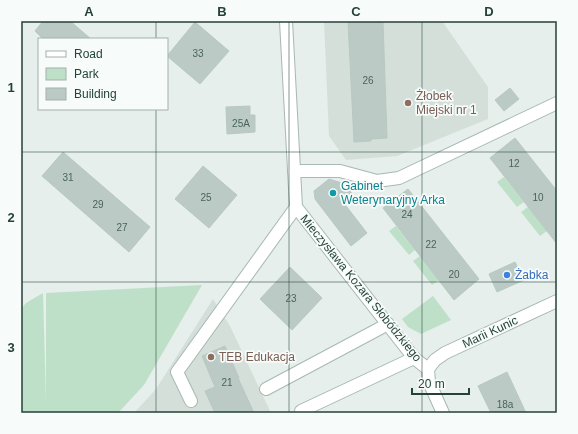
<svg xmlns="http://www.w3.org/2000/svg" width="578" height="434" viewBox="0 0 578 434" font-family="Helvetica,sans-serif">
  <rect width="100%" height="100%" fill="#e6efeb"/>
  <g fill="#d4dfda">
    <polygon points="324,21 442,21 488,87 488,119 397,156 346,160 329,136"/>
    <polygon points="213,299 230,326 271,413 134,413 156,389"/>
  </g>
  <g fill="#bfe0c8">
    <polygon points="504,177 524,202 517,207 497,182"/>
    <polygon points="528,207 547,231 540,236 521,212"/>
    <polygon points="396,226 415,250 409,255 389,231"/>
    <polygon points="420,256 439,280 432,285 413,261"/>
    <polygon points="202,285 144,385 118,413 21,413 21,309 26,303 43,293 46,401 46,293"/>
    <polygon points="433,296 451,320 421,334 408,327 402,319"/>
  </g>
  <g fill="#bbcac4" stroke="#b8c9c2">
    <polygon points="43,21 70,21 91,39 43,39 35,31"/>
    <polygon points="348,21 383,21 387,138 371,139 371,141 354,142"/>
    <polygon points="195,22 229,51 200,84 167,56"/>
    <polygon points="510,88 519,99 504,111 495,100"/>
    <polygon points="250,106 250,115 255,115 255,132 227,134 226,107"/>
    <polygon points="515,138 557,191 557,244 490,158"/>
    <polygon points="63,152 150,227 129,252 42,176"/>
    <polygon points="203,166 237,195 209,228 175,199"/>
    <polygon points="329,179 345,184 353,195 343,202 367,233 351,246 315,199 314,191"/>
    <polygon points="408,189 479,279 454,300 383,208"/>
    <polygon points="515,262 524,280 497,292 489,274"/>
    <polygon points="290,267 322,298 292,330 260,299"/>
    <polygon points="225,346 239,378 238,378 254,413 215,413 205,391 215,387 202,356"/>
    <polygon points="507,372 526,413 491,413 478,386"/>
  </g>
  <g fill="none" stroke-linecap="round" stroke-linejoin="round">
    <g stroke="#a8b8b2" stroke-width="14">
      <g id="minor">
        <polyline points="286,21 296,207 414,358 428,369 429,382 443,413"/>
        <polyline points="294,171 340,171 377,181 399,178 557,103"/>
        <polyline points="428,369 435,360 445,353 557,301"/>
        <polyline points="266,389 388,324"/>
        <polyline points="191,401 177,372 296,207"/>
        <polyline points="302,413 301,411 414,358"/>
      </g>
    </g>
    <use href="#minor" stroke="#fff" stroke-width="12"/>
  </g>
  <path fill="none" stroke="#24423a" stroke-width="1" stroke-opacity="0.55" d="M156,21V39M289,21V413M422,21V413M156,109V413M21,152H557M21,282H557"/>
  <g fill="#8d6e63" stroke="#f7fbf9" stroke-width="1.5">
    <circle cx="408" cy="103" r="4"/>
    <circle cx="211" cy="357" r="4"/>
  </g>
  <circle fill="#0f9aa8" stroke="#f7fbf9" stroke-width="1.5" cx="333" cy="193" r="4"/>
  <circle fill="#3f7fe0" stroke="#f7fbf9" stroke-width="1.5" cx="507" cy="275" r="4"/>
  <g text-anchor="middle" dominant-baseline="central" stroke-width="3.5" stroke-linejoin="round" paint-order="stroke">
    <g font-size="10" fill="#4a645c">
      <text x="198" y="53">33</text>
      <text x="368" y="80">26</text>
      <text x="241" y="123">25A</text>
      <text x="514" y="163">12</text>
      <text x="68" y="177">31</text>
      <text x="206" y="197">25</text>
      <text x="538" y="197">10</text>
      <text x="98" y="204">29</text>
      <text x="407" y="214">24</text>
      <text x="122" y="227">27</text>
      <text x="431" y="244">22</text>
      <text x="454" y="274">20</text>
      <text x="291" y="298">23</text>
      <text x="227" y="382">21</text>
      <text x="505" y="404">18a</text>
    </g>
    <g font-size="12" fill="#785e54" stroke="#f7fbf9" text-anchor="start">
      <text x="416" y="96">Żłobek<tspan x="416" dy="14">Miejski nr 1</tspan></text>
      <text x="219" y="357">TEB Edukacja</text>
    </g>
    <g font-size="12" fill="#0d838f" stroke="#f7fbf9" text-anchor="start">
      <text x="341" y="186">Gabinet<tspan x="341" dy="14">Weterynaryjny Arka</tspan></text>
    </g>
    <g font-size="12" fill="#366cbe" stroke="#f7fbf9" text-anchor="start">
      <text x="515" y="275">Żabka</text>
    </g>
    <g font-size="12" fill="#24423a" stroke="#f7fbf9">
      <text transform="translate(361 288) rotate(51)">Mieczysława Kozara Słobódzkiego</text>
      <text transform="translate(490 332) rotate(-25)">Marii Kunic</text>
    </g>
  </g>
  <rect width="578" height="434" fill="none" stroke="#f7fbf9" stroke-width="44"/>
  <rect x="38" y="38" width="130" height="72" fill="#f7fbf9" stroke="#a3b1ad"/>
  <rect x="46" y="51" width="20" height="6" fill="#ffffff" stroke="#a3b1ad"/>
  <text x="74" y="58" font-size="12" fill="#24423a">Road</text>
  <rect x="46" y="68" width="20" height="12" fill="#bfe0c8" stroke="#a3b1ad"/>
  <text x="74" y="78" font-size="12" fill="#24423a">Park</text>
  <rect x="46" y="88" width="20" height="12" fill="#bbcac4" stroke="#a3b1ad"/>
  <text x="74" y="98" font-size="12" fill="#24423a">Building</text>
  <path d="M412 388v6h57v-6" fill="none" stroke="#24423a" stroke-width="2"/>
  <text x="418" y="388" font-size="12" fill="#24423a" stroke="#f7fbf9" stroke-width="3" paint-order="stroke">20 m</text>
  <rect x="22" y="22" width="534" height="390" fill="none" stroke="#24423a" stroke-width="1.5"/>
  <g font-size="13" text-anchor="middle" font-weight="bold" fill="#24423a">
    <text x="89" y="16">A</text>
    <text x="222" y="16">B</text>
    <text x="356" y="16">C</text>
    <text x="489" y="16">D</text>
    <text x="11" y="92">1</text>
    <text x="11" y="222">2</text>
    <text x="11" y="352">3</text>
  </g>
</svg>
